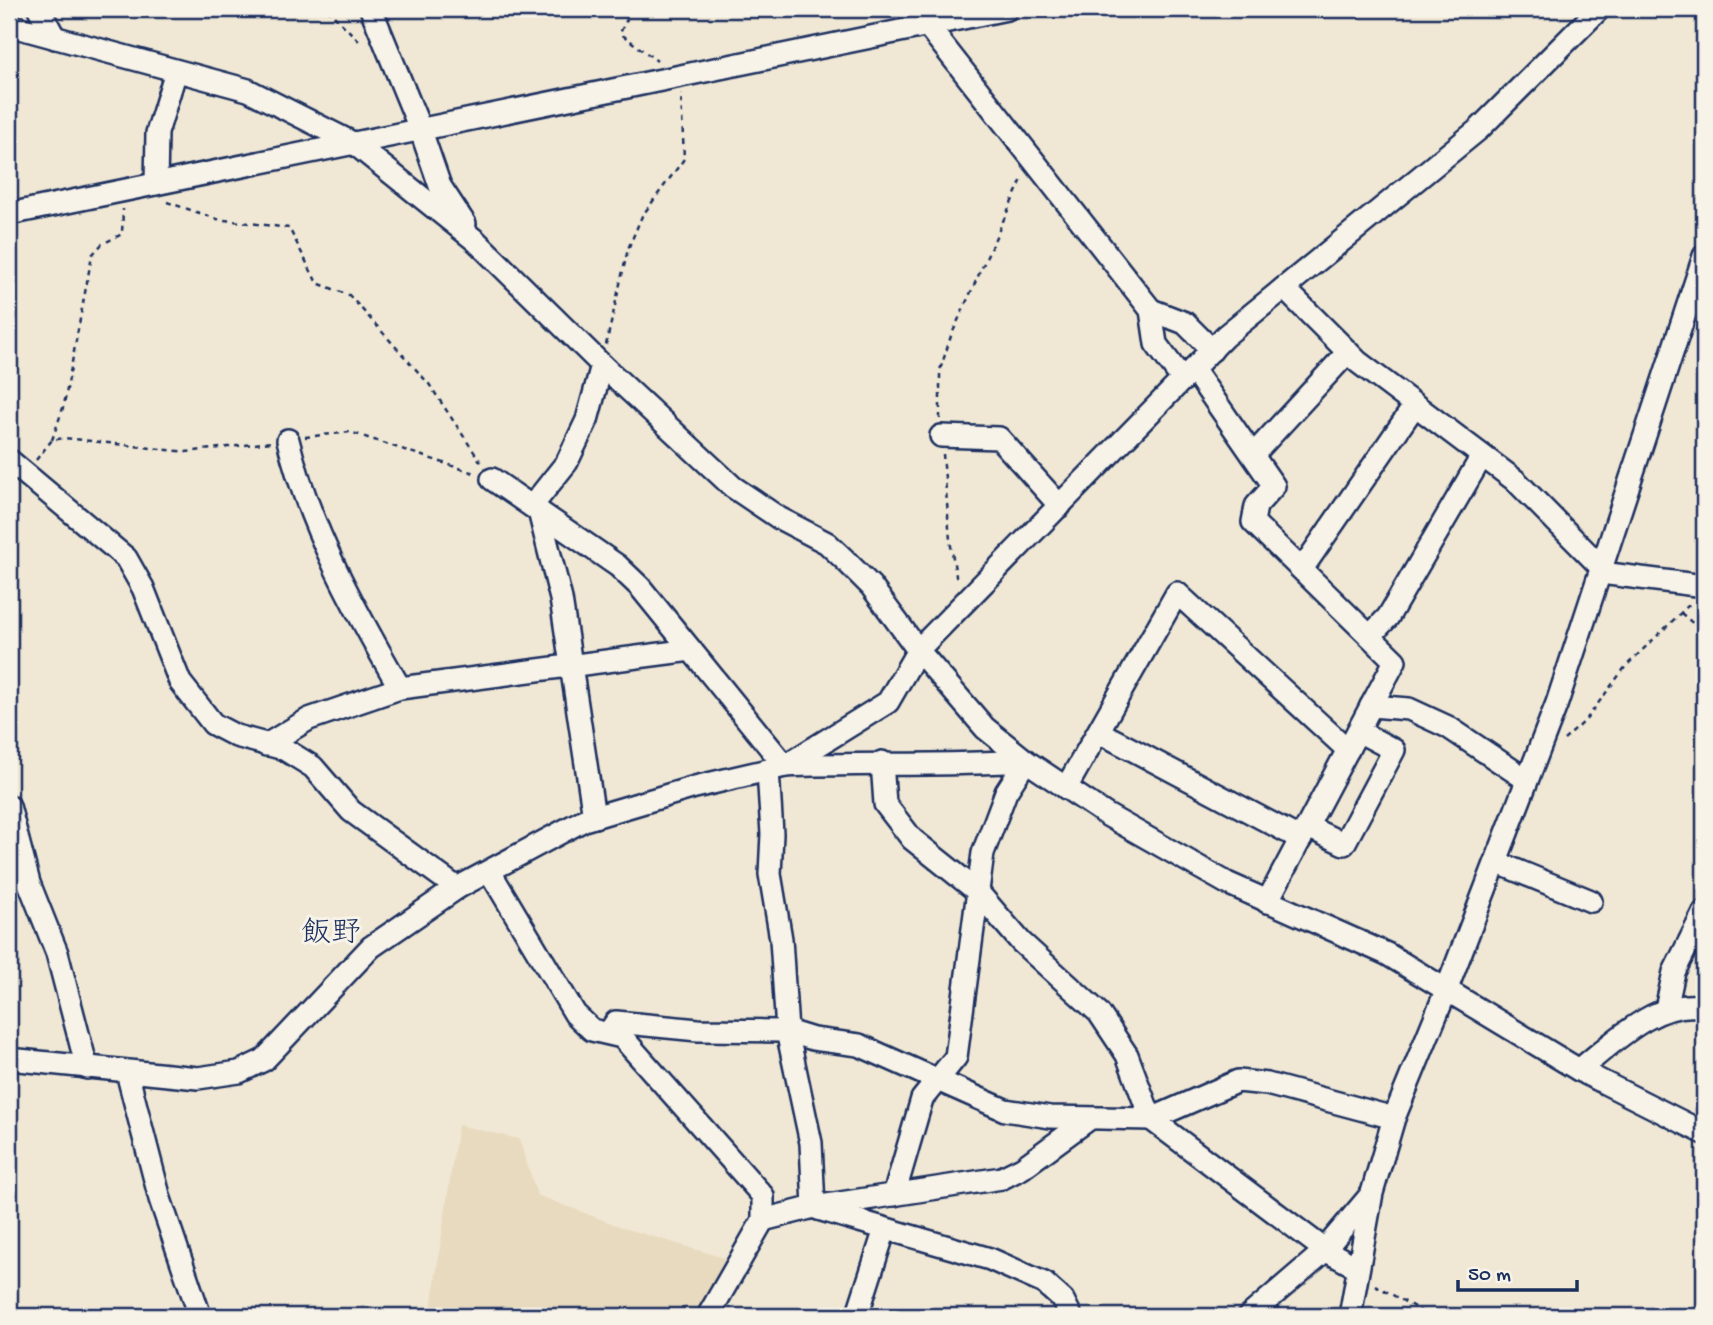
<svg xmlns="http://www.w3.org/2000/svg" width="1713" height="1325" viewBox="0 0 1713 1325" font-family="'Gochi Hand','Klee One',sans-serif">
  <rect width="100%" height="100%" fill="#f0e8d5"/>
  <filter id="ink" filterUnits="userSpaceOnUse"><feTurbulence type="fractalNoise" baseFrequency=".0143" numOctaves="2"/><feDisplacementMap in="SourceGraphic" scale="14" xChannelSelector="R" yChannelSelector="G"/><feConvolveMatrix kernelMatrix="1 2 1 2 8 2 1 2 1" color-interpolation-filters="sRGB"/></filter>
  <g filter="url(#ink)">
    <polygon fill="#e8dabe" points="458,1125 519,1139 537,1195 624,1228 731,1260 700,1316 430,1316"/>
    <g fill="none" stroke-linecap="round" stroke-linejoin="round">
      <g stroke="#1b2f5e" stroke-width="26">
        <g id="minor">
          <polyline points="39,9 55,38"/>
          <polyline points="371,9 421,131 440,186 465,224"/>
          <polyline points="9,25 248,90 355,144 476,241 602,365 733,487 779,518 827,543 844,559 871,586 918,650 985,728 1026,761 1107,815 1227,883 1387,954 1579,1070 1704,1133"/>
          <polyline points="927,25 1151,310 1156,344 1183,380"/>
          <polyline points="156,184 157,133 176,71"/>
          <polyline points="9,214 1007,9"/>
          <polyline points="1284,288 1358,362 1516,481 1602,568"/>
          <polyline points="1151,310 1185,323 1212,350"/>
          <polyline points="1193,369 1274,486 1256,506 1253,522 1395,661 1267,902"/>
          <polyline points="941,436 999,438 1060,506"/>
          <path d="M288,440C309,527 355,610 400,688"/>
          <polyline points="1253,455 1348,352"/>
          <polyline points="9,460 126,558 143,588 180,682 213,724 236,736 284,749 313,767 351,811 457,888"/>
          <path d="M492,479L618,566L640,587L785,766C866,763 946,766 1026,761"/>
          <polyline points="532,506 567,462 587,420 602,365"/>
          <polyline points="539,511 561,599 594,817"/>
          <polyline points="1302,569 1415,405"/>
          <polyline points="1601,573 1704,586"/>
          <polyline points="1370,636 1388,617 1482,456"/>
          <polyline points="1371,706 1409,709 1448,727 1527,780"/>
          <polyline points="1099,732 1301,839"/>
          <polyline points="266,745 309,719 400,688 691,650"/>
          <polyline points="882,762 885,804 912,839 977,891 1021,942 1099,1013 1127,1055 1151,1119 1325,1250 1358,1268"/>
          <polyline points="768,770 772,834 770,874 781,939 787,1031 811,1143 814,1207"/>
          <polyline points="1066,788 1177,593 1348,750"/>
          <polyline points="9,806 29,883 57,953 87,1068"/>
          <polyline points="1308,827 1344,844 1394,750 1358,731"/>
          <polyline points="1496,862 1591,901"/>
          <polyline points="490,872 575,1014 592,1030 622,1037 763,1196 763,1220 708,1316"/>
          <polyline points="1666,1009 1674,972 1704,912"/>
          <polyline points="609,1032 616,1022 698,1030 787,1031 813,1039 859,1045 1005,1110 1050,1117 1151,1119 1238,1081 1267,1084 1394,1118"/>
          <polyline points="9,1059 198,1078 239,1072 264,1060 371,947 457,888 584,820 695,787 785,766 888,702 918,650 1225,336 1479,129 1599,9"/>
          <path d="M1579,1070C1614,1042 1657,998 1704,1007"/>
          <polyline points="127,1072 160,1199 200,1316"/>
          <polyline points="894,1195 922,1099 956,1057 983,853 1006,792 1026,761"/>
          <polyline points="818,1209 990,1259 1044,1283 1063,1300 1071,1316"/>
          <polyline points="763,1220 814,1207 1002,1178 1022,1168 1089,1119"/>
          <polyline points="857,1316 885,1229"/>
          <polyline points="1249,1316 1320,1255 1369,1197"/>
          <polyline points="1350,1316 1372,1193 1394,1118 1446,991 1557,703 1704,256"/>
        </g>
      </g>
      <g stroke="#1b2f5e" stroke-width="2.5" stroke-dasharray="5 5" stroke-linecap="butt">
        <polyline points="327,9 362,44"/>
        <polyline points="632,9 620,33 657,61"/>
        <polyline points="167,202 217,219 289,228 317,283 349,295 429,384 482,464"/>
        <polyline points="606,345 628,249 642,216 684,159 681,94"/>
        <polyline points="940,419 940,370 951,336 1023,177"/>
        <polyline points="305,437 350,432 477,474"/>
        <polyline points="52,440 64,405 92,255 102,244 122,234 123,209"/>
        <polyline points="943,454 950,540 957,582"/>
        <polyline points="36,460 52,440 65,438 186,452 271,442"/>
        <polyline points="1681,613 1704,633"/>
        <polyline points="1564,740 1585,721 1626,666 1692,602"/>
        <polyline points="1375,1285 1430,1316"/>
      </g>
      <use href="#minor" stroke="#f7f3e8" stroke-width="21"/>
    </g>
  </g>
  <g text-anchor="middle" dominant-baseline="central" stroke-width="6" stroke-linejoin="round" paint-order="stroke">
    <g font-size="30" fill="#1b2f5e" stroke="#f7f3e8">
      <text x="331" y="935">飯野</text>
    </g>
  </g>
  <rect width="1713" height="1325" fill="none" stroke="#f7f3e8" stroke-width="35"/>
  <rect x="18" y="18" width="1678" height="1290" fill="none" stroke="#1b2f5e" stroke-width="2.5" filter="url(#ink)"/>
  <path d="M1458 1280v10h119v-10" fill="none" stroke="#1b2f5e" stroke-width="3.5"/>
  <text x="1468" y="1280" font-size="21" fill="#1b2f5e" stroke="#f7f3e8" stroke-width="5" paint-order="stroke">50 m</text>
</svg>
